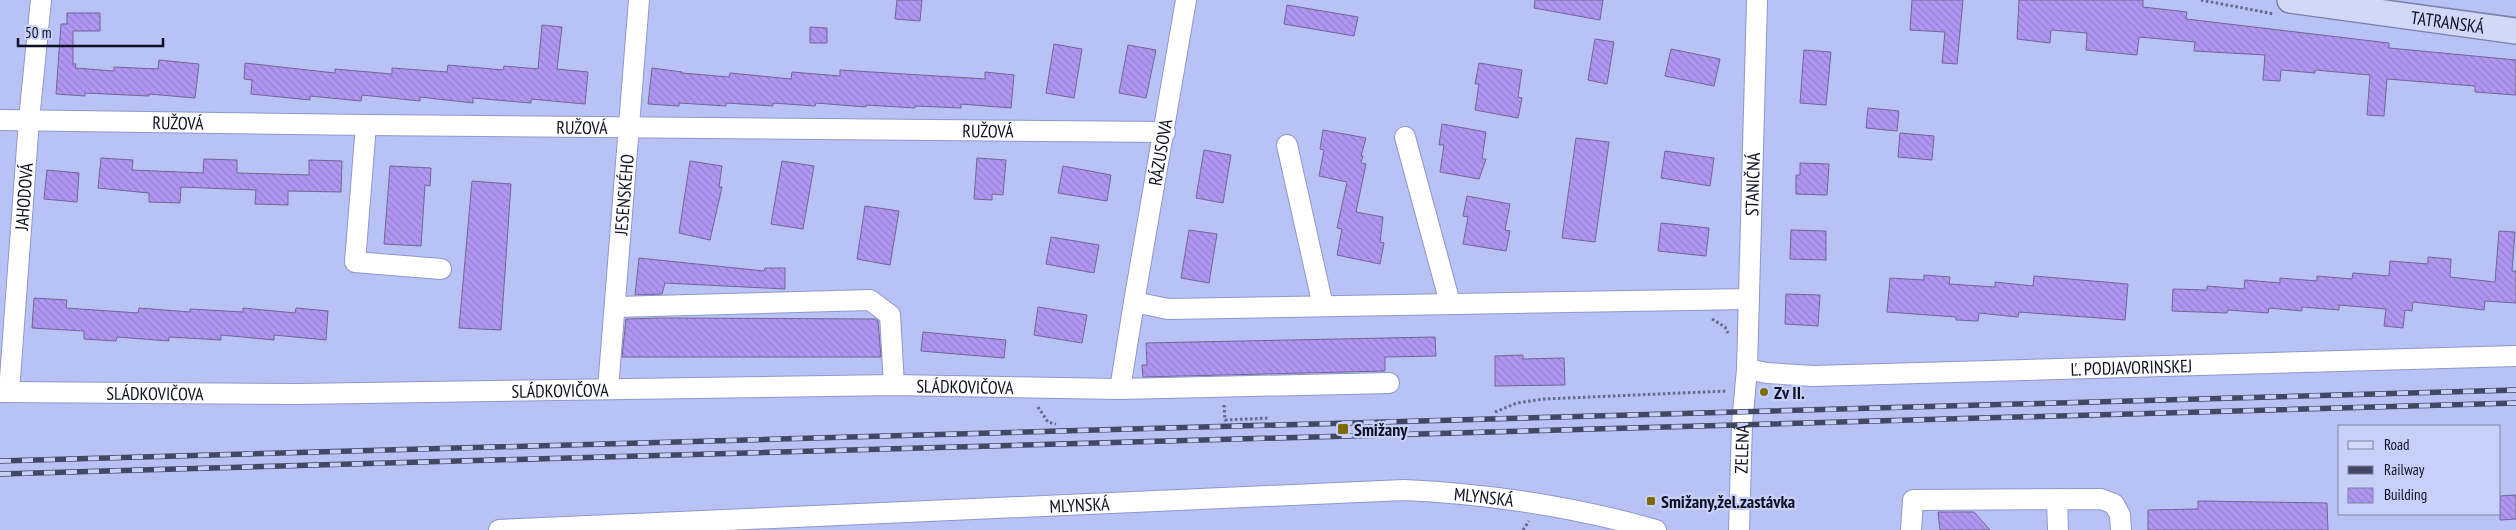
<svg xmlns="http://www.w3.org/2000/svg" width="2516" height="530" viewBox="0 0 2516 530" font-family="'PT Sans Narrow',sans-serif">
  <defs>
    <pattern id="building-back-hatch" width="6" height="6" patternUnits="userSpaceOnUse" patternTransform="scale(1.25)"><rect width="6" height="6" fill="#b096f2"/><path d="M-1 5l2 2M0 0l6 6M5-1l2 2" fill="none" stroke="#9680cf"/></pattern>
  </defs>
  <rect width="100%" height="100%" fill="#b8c2f5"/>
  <g fill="url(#building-back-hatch)" stroke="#716594">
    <polygon points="897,0 922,0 920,21 895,19"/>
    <polygon points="1535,0 1603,0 1600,20 1534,8"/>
    <polygon points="1912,0 1963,0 1957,64 1942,63 1945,32 1910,30"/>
    <polygon points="2019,0 2143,0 2143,7 2187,12 2186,19 2389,43 2389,48 2516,60 2516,95 2475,92 2475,86 2387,79 2384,116 2367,115 2370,75 2315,70 2315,73 2281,70 2280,81 2263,80 2265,55 2194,51 2195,42 2139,37 2137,55 2086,50 2087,33 2051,30 2050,43 2017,39"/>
    <polygon points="1287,5 1358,17 1354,36 1284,24"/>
    <polygon points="67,13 100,13 100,31 73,31 73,64 76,64 75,68 114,71 114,67 158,69 159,60 199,64 195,98 149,94 149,96 85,93 85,96 56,94 61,24 67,24"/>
    <polygon points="542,25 562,27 557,69 588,72 585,104 531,99 531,103 473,98 473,103 420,97 420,101 362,95 361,101 310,96 310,100 251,94 252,80 244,79 245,63 335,73 335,69 392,74 392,68 447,72 448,65 503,70 504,66 538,69"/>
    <polygon points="810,27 827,28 827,43 810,43"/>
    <polygon points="1595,39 1614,42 1607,84 1588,80"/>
    <polygon points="1054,44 1082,49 1074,98 1046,93"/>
    <polygon points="1128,45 1156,50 1146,98 1119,93"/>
    <polygon points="1671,49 1720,59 1714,86 1665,76"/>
    <polygon points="1804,50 1831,52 1826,105 1800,103"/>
    <polygon points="1479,63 1522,70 1518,97 1522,98 1518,118 1475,110 1479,84 1475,84"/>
    <polygon points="652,68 682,72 682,73 729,77 730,73 791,79 792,72 840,76 840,70 985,79 985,72 1014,75 1011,108 961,104 961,108 915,106 915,108 866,105 866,107 816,103 815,106 773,103 773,106 726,103 726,106 679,103 679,106 648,104"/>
    <polygon points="1868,108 1899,111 1897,131 1866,128"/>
    <polygon points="1442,124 1486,132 1482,159 1486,159 1479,179 1440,172 1444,145 1439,145"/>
    <polygon points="1323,130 1366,138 1361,156 1363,156 1361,163 1366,164 1356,212 1383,217 1380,242 1384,243 1380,264 1337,255 1342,229 1337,228 1347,182 1319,176 1324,150 1320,149"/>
    <polygon points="1900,133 1934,136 1932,160 1898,157"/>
    <polygon points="1576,138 1609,142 1595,242 1562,238"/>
    <polygon points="1204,150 1231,155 1223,203 1196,198"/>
    <polygon points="1665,151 1714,158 1710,186 1661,178"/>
    <polygon points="101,158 133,160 132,170 203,173 204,159 237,160 237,173 309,175 309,160 342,161 341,192 288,191 288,205 255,204 256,190 181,187 180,203 149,202 149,193 98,188"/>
    <polygon points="977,158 1006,160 1003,195 992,194 992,200 974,199"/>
    <polygon points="690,161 722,166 719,187 722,187 710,240 679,233"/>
    <polygon points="782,161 814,166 803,229 771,224"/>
    <polygon points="1800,163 1829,164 1827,195 1796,194 1796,175 1800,175"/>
    <polygon points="390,166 431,168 430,186 425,185 421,246 384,244"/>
    <polygon points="1063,166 1111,175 1107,201 1058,193"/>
    <polygon points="47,170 79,173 77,202 44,199"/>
    <polygon points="472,181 511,184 501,330 459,328"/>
    <polygon points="1467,196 1510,204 1505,230 1510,231 1506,251 1463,244 1468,217 1463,216"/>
    <polygon points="865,206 899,211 890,265 857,259"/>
    <polygon points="1661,223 1709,228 1706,256 1658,251"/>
    <polygon points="1189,230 1217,234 1209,283 1181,278"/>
    <polygon points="1791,230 1826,231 1826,260 1790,259"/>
    <polygon points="2499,231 2515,232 2512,271 2516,271 2516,303 2485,301 2484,310 2413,302 2412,311 2405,310 2403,328 2384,326 2386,309 2339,305 2339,310 2302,307 2302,311 2269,308 2268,313 2228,310 2227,313 2172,311 2173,289 2207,290 2207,286 2244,289 2245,280 2280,283 2280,278 2317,281 2317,276 2352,279 2353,273 2389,276 2390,261 2428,264 2428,257 2451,259 2450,277 2495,282"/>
    <polygon points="1051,237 1099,245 1094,273 1046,264"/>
    <polygon points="639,258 764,271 765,268 785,268 785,289 665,283 662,294 635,295"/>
    <polygon points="1924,275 1950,277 1949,284 1995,287 1995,282 2033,286 2034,276 2128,284 2125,320 2019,312 2018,317 1979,313 1978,321 1956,320 1956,317 1887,312 1890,278 1924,280"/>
    <polygon points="1786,294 1820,295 1818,326 1785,324"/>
    <polygon points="34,298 67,300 66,308 138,313 139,308 190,312 190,309 243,312 243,308 295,313 296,308 328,311 326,340 274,335 274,340 221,335 221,340 169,337 169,341 117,337 116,341 84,339 84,331 32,328"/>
    <polygon points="1038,307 1087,315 1082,343 1034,335"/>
    <polygon points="663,318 875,319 878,321 881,357 622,357 626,319"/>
    <polygon points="923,332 1006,340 1004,358 921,351"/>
    <polygon points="1435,337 1436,356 1385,357 1385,371 1143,377 1142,365 1147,365 1146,343"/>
    <polygon points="1523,355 1523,359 1564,358 1565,385 1495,386 1495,356"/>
    <polygon points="2516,495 2516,519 2500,520 2500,496"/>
    <polygon points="2198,501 2327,503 2328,530 2148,530 2148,510 2198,509"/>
    <polygon points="1938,512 1974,512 1990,530 1940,530"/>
  </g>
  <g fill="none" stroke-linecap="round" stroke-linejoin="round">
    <g stroke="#8f98c9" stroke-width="22">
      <g id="minor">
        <path id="s1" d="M0,120L366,125L1165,132"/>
        <polyline points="366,125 355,262 441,269"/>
        <polyline points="1405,137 1450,303"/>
        <polyline points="1287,145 1323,306"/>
        <path id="s2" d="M1134,302L1186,0"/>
        <polyline points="615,307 870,300 890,315 894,385"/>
        <path id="s3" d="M1747,369L1767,373L1813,376L2516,356"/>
        <path id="s4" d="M608,389L639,0"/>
        <polyline points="1120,389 1134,302 1168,309 1749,299"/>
        <path id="s5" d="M0,392L297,394L894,385L1120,389L1389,383"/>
        <path id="s6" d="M9,392L29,120L41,0"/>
        <polyline points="2057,499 2058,530"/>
        <path id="s7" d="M499,530L1404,490C1490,494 1572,506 1656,530"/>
        <path id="s8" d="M1739,530L1742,424L1747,369L1757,0"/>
        <polyline points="1911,530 1913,500 2101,499 2114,504 2120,515 2121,530"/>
      </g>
    </g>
    <g stroke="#7a82ab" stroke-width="28">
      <g id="major">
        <path id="s9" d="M2290,0L2516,31"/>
      </g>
    </g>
    <g stroke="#63698b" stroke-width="3" stroke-dasharray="2.5 2.5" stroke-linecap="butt">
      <polyline points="2201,0 2274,14"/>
      <polyline points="1712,319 1725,327 1728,333"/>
      <polyline points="1224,405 1225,420 1270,418"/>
      <polyline points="1038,407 1048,422 1056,424"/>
      <polyline points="1495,412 1517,403 1544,399 1727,391"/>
      <polyline points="1523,530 1529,521"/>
    </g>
    <use href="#minor" stroke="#fff" stroke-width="20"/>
    <use href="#major" stroke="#d2d9f8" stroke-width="25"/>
    <g stroke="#424763" stroke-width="5.5">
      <g id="rail">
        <polyline points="0,461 2516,390"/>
        <polyline points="0,474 2516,403"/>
      </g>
    </g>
    <use href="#rail" stroke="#c7d0f9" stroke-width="4" stroke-dasharray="11" stroke-linecap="butt"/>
  </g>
  <g fill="#7f6b03" stroke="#c7d0f9" stroke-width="2">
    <circle cx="1764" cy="392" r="5"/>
    <rect x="1337" y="423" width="12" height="12" rx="2.5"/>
    <rect x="1646" y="496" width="10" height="10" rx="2.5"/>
  </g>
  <g text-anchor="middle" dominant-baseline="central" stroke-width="4.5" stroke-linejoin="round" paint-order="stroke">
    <g font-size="18" fill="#0e1123" stroke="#c7d0f9">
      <text stroke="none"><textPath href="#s9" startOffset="159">TATRANSKÁ</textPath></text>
      <text stroke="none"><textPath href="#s1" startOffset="178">RUŽOVÁ</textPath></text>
      <text stroke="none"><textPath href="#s1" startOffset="582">RUŽOVÁ</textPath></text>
      <text stroke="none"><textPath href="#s1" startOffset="988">RUŽOVÁ</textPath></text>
      <text stroke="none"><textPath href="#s2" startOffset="152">RÁZUSOVA</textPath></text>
      <text stroke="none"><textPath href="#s8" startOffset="346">STANIČNÁ</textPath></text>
      <text stroke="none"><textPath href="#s4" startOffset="195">JESENSKÉHO</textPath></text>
      <text stroke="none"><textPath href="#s6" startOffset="196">JAHODOVÁ</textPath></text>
      <text stroke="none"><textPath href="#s3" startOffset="385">Ľ. PODJAVORINSKEJ</textPath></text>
      <text stroke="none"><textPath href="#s5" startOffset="965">SLÁDKOVIČOVA</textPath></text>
      <text stroke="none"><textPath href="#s5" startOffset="560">SLÁDKOVIČOVA</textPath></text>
      <text stroke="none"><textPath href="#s5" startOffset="155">SLÁDKOVIČOVA</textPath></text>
      <text stroke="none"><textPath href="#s8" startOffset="81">ZELENÁ</textPath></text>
      <text stroke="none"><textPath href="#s7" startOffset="986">MLYNSKÁ</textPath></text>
      <text stroke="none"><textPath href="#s7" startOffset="581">MLYNSKÁ</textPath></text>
    </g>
    <g font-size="18" font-weight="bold" fill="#0e1123" stroke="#c7d0f9" text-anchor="start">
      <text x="1774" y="392">Zv II.</text>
      <text x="1354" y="429">Smižany</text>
      <text x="1661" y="501">Smižany,žel.zastávka</text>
    </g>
  </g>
  <rect x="2338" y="425" width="162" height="90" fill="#c7d0f9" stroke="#7d84a3"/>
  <rect x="2348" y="441" width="25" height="8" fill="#d2d9f8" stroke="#7d84a3"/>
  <text x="2384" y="450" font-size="15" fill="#0e1123">Road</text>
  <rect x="2348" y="466" width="25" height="8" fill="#424763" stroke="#7d84a3"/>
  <text x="2384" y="475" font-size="15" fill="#0e1123">Railway</text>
  <rect x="2348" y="488" width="25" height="15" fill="url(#building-back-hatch)" stroke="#7d84a3"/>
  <text x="2384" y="500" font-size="15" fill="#0e1123">Building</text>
  <path d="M18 38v8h145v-8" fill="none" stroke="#0e1123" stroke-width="2.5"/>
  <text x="25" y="38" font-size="15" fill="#0e1123" stroke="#c7d0f9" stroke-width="4" paint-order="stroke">50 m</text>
</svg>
